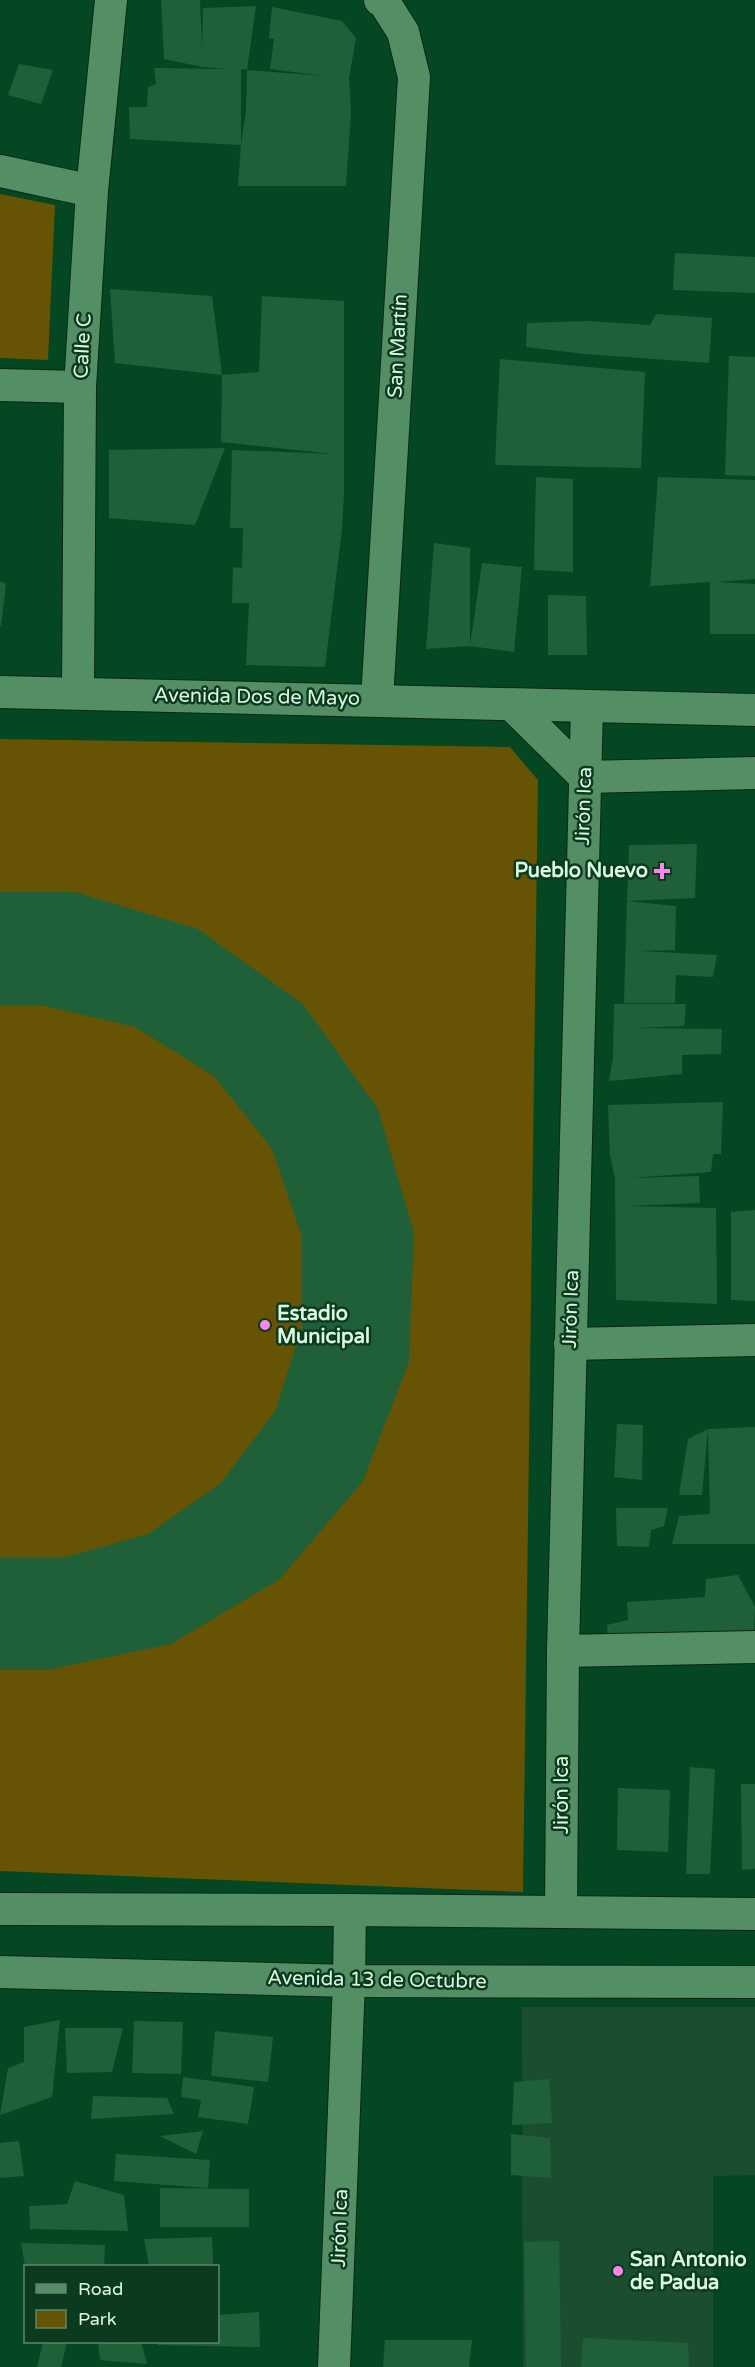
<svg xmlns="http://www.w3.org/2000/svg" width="755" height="2367" viewBox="0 0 755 2367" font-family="'Varela Round',sans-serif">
  <rect width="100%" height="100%" fill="#044722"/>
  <polygon fill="#1b4e2f" points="522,2007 755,2007 755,2175 713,2176 713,2367 523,2367"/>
  <g fill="#665303">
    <polygon points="0,194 55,205 48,360 0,358"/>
    <polygon points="0,739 510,747 538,780 523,1892 0,1871"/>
  </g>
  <g fill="#206038">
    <polygon points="161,0 200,0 202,50 203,8 256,6 247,70 241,69 241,145 246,110 247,70 324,76 270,69 274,39 269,38 272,7 342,21 356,38 349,78 351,112 346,186 238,186 241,145 130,139 129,107 147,107 148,87 156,84 154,68 229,69 202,67 164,59"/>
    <polygon points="19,64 53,70 41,104 8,95"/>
    <polygon points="675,253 755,257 755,293 673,290"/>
    <polygon points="110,289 212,296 222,375 115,363"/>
    <polygon points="262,296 344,301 344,493 342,529 325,667 246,665 249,603 232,603 233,567 242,568 243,528 230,528 232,450 334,454 221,442 222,375 259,372"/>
    <polygon points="656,314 712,318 709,363 585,354 526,347 527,323 587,321 650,325"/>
    <polygon points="729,356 755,357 755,476 725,475"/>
    <polygon points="500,359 645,372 641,468 495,465"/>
    <polygon points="225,448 195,525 109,518 109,450"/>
    <polygon points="536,477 573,479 573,572 534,570"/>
    <polygon points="658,477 755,480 755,579 717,582 755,584 755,634 710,634 710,582 650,586"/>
    <polygon points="434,543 470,548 470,646 426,649"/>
    <polygon points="482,563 522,567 514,652 470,646"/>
    <polygon points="0,581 6,584 1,626 0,626"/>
    <polygon points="548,595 586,596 587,655 548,655"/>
    <polygon points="697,844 695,898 627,901 629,845"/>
    <polygon points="0,892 75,892 198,929 303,1004 378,1109 414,1233 409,1362 363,1481 280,1579 171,1644 47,1670 0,1670 0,1557 62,1558 148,1534 221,1483 275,1411 302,1327 302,1237 272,1149 214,1076 135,1027 45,1006 0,1005"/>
    <polygon points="627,901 676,906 675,950 640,951 717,955 713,977 676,975 675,1003 624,1003"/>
    <polygon points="614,1004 686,1004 684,1026 636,1028 722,1029 721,1054 682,1055 682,1074 609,1081 613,1057"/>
    <polygon points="723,1102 721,1154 713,1154 711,1172 631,1178 699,1176 700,1203 625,1206 716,1208 717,1304 616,1300 615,1179 610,1155 608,1105"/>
    <polygon points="755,1210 755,1301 731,1300 731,1212"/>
    <polygon points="617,1424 643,1425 642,1480 614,1477"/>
    <polygon points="755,1427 755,1544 672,1544 679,1516 710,1514 708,1429"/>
    <polygon points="708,1429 702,1495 679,1495 688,1439"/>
    <polygon points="616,1508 668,1508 664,1526 651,1530 649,1547 617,1546"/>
    <polygon points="738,1575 755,1607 754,1635 608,1645 607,1625 628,1620 627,1602 705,1597 706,1579"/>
    <polygon points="690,1767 715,1769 710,1874 686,1874"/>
    <polygon points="741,1784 755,1784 755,1869 742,1870"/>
    <polygon points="618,1788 670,1790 668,1852 617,1850"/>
    <polygon points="60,2020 52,2097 0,2115 8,2068 24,2062 24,2027"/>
    <polygon points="134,2021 183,2022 181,2074 132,2073"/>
    <polygon points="65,2028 123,2028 112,2072 67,2073"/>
    <polygon points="215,2031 273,2037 268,2082 211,2076"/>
    <polygon points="183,2077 254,2087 248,2124 198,2117 201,2100 181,2097"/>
    <polygon points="549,2079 552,2123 512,2125 514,2082"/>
    <polygon points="93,2096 167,2098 174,2114 91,2119"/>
    <polygon points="203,2131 196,2154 160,2136"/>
    <polygon points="511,2134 550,2138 551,2178 511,2175"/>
    <polygon points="19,2141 24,2176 0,2178 0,2143"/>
    <polygon points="116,2154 210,2160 208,2188 114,2181"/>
    <polygon points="75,2181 124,2195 128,2231 30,2229 29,2206 67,2204"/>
    <polygon points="160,2188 249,2189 249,2227 160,2227"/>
    <polygon points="212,2237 213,2266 149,2266 144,2239"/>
    <polygon points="559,2241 561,2367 526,2367 524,2242"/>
    <polygon points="21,2243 105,2245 104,2266 25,2266"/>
    <polygon points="259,2312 260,2347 158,2345 158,2342 218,2342 218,2315"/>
    <polygon points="583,2338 688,2343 689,2367 581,2367"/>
    <polygon points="385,2340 472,2340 469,2367 383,2367"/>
    <polygon points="43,2342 67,2342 61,2367 37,2367"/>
    <polygon points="98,2342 141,2342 147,2364 100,2360"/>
  </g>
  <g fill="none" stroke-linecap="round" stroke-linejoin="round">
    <g stroke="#092815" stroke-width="34">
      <g id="street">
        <polyline points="0,171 92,191"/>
        <polyline points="0,385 80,387"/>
        <polyline points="0,692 755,710"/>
        <polyline points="78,692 80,387 92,191 111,0"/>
        <polyline points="377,700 414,77 403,32 384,2 380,0"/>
        <polyline points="513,706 585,777 755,773"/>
        <polyline points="570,1344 755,1340"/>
        <polyline points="563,1651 755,1647"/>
        <polyline points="0,1909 350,1910 755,1914"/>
        <polyline points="561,1912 563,1651 587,707"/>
        <polyline points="0,1972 349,1981 755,1982"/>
        <polyline points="334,2367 349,1981 350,1910"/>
      </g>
    </g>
    <use href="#street" stroke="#548e65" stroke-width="32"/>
  </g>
  <g fill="#f987e9" stroke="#0b3a1e" stroke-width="2">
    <path d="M659 862h6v6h6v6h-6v6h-6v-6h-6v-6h6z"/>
    <circle cx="265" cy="1325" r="6"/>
    <circle cx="618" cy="2271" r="6"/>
  </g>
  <g text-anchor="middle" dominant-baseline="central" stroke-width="5" stroke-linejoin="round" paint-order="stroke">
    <g font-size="20" fill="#daf8e1" stroke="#0b3a1e">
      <text transform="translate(83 346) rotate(-87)">Calle C</text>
      <text transform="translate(398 346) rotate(-87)">San Martín</text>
      <text transform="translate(257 697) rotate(1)">Avenida Dos de Mayo</text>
      <text transform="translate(584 806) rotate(-88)">Jirón Ica</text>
      <text transform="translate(571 1309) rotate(-88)">Jirón Ica</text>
      <text transform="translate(562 1795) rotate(-90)">Jirón Ica</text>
      <text transform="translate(377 1980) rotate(1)">Avenida 13 de Octubre</text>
      <text transform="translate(340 2228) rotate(-88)">Jirón Ica</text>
    </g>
    <g font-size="20" font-weight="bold" fill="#daf8e1" stroke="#0b3a1e" text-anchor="start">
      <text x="648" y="871" text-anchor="end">Pueblo Nuevo</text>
      <text x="277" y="1314">Estadio<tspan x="277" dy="23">Municipal</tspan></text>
      <text x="630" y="2260">San Antonio<tspan x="630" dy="23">de Padua</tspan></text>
    </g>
  </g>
  <rect x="24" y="2265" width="195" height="78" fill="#0b3a1e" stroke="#5e866c" stroke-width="1.5"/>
  <rect x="36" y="2284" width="30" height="9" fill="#548e65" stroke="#5e866c" stroke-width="1.5"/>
  <text x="78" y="2295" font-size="18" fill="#daf8e1">Road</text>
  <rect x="36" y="2310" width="30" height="18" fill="#665303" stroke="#5e866c" stroke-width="1.5"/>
  <text x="78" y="2325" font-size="18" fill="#daf8e1">Park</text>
</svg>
